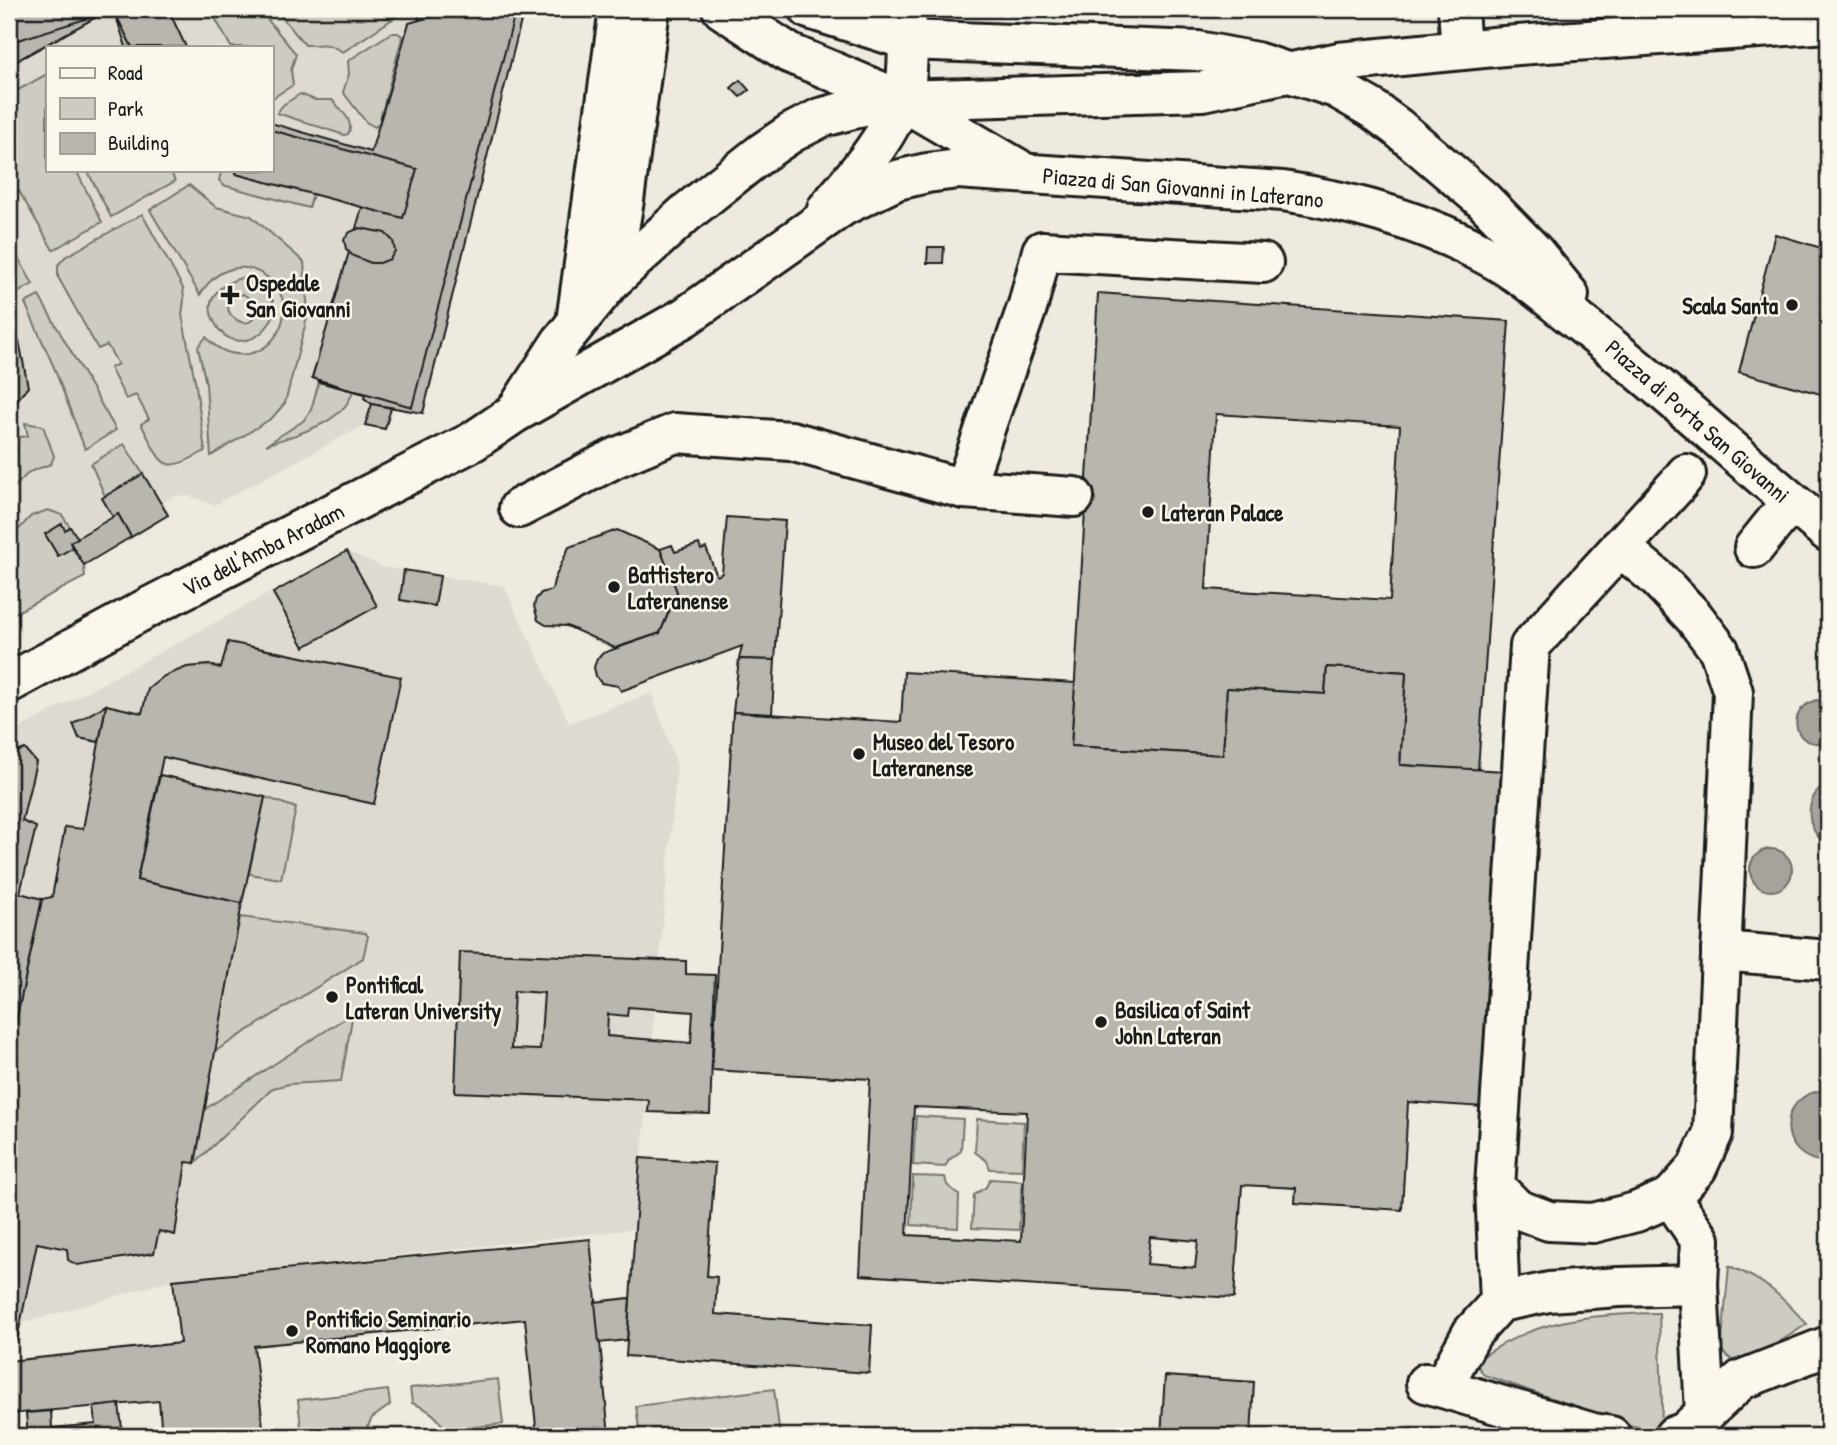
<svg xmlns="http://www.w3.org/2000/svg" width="1837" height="1445" viewBox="0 0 1837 1445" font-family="'Patrick Hand',sans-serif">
  <rect width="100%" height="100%" fill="#eeeadf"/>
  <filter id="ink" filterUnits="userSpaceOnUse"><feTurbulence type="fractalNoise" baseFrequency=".0143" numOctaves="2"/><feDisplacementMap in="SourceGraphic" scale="14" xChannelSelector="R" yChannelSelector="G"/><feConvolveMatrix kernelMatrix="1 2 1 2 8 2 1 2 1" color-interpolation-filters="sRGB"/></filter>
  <g filter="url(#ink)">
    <g fill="#dedad1" fill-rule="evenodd">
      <path d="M9,9H524L423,413L392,408L385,429L365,425L214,505L189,496H175L164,502L170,516L84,566L85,577L9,616ZM47,47H271V170H47Z"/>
      <polygon points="347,551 383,567 504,586 569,723 652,693 677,766 635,1229 173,1280 9,1327 9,734"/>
    </g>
    <g fill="#ceccc2" stroke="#75746f" stroke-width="2" fill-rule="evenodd">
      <polygon points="210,9 259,9 296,54 291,70 293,85 271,99 271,47 231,47"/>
      <path d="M275,9H398L399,11L394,18L343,52C321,40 326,46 305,45Z"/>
      <polygon points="391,33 398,33 402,36 401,42 379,123 375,127 366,122 343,92 349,74 348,61"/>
      <polygon points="47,74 47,170 59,170 60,172 76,170 102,222 53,250 19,191 9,195 9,95"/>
      <path d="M300,94L315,100H332C340,109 356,122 348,134L344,135L277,113L283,105Z"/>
      <polygon points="87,170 170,170 175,181 111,217"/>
      <polygon points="222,170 234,170 236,174 313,194 309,208 223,185 219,180"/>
      <path d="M189,185L216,207L251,216L304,262L308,314L285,403L272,418L211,456L206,384L198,347L206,337C217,350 232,356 249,354C262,351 272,343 278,332C305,283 233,237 200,295L150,210Z"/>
      <path d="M142,214L183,288L184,300L182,315L196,386L205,451C159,477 163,464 141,424L149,419L136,395L126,399L110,368L118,364L107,345L98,349L58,277V265L65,257Z"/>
      <polygon points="9,242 33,284 19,292 9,271"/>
      <path d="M244,277C315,301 241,374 215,323C201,298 222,283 244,277ZM243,294L255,302C262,347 201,306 243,294Z"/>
      <polygon points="39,296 116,430 85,449 53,365 25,303"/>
      <path d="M319,382L353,391C343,425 295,434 266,445L303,421L311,410Z"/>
      <polygon points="25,423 43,426 54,456 51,464 29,472 9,493 9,452 16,450 13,438 28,436"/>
      <polygon points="124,444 143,474 105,496 91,464"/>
      <polygon points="48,510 62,515 70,527 65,530 61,524 46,535 58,556 72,548 84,565 85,577 9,616 9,540 31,516"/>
      <polygon points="265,797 296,808 281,879 249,874"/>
      <polygon points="240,917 365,933 368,936 363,958 214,1052"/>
      <polygon points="353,1013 341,1081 289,1084 273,1088 195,1163 205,1109"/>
      <polygon points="916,1116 963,1119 961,1151 949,1160 945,1167 913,1165"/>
      <polygon points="977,1119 1024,1122 1022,1170 990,1169 987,1161 975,1152"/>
      <polygon points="913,1176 945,1177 947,1185 959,1195 958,1228 911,1225"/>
      <polygon points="990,1179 1022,1181 1019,1230 972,1228 974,1195 986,1187"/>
      <path d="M1729,1266C1767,1281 1780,1295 1807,1324L1741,1367L1721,1351Z"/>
      <path d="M1659,1313L1662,1403L1661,1429L1633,1426L1484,1375L1475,1362C1532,1319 1590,1314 1659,1313Z"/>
      <path d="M498,1379L503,1424L445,1430C437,1415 428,1409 412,1403L410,1388Z"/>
      <polygon points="774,1389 780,1436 640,1436 636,1406"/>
      <polygon points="388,1390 390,1405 372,1418 363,1436 302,1436 298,1400"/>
    </g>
    <g fill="#a6a39d" stroke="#6f6d69" stroke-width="2">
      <path d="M1816,700L1828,703V741C1796,753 1782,711 1816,700Z"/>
      <path d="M1828,782V845C1804,830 1803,797 1828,782Z"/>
      <circle cx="1771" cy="870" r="21"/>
      <path d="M1828,1090V1162C1776,1162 1774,1091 1828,1090Z"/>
    </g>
    <g fill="#b9b6af" stroke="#1c1c1c" stroke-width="2" fill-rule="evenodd">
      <polygon points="9,9 111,9 9,65"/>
      <polygon points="9,9 164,9 175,47 126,47 114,10 9,43"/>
      <polygon points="113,9 168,9 186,47 132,47"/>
      <polygon points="421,9 524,9 423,413 372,404 364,398 365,394 319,382 353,256 360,261 380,263 390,259 395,251 393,241 385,233 360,228 365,207 403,218 417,169 381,160"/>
      <polygon points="429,9 516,9 412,407 312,378 364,201 258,170 271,170 271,123 371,152 409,23 437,15"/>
      <polygon points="740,80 749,90 740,97 731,88"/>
      <polygon points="271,130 417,169 403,218 236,174 237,170 271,170"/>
      <polygon points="360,228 385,233 393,241 395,251 390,259 380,263 371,263 353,256 346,249 344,239 350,232"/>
      <polygon points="1775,234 1828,250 1828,396 1739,372"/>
      <polygon points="928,247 944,247 943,263 927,263"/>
      <path d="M1098,293L1509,321L1478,770L1400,765L1406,672L1327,667L1325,694L1227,688L1223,755L1071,746ZM1216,414L1400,426L1390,600L1206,589Z"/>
      <polygon points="9,333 19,340 28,387 18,399 9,401 9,385 13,378 9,354"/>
      <polygon points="372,404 391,408 385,429 365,425"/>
      <polygon points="143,474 168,515 131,537 118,514 113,517 102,498"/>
      <polygon points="118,514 131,537 84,565 70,542"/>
      <polygon points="727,517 785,521 775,660 739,659 742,646 621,691 618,686 601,683 596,676 594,667 597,659 603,653 660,633 677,592 660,549 672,545 675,552 699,544 701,550 706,548 717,576 722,573"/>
      <polygon points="62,524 65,530 70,527 78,538 70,542 72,548 58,556 45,534"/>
      <polygon points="617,530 660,549 677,592 660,633 615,648 567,626 546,625 538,620 534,606 536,599 541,593 552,590 554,580 569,547"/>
      <polygon points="347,551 377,606 304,647 273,593"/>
      <polygon points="404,570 440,576 435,606 400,600"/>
      <polygon points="228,642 401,677 374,804 163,757 137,880 242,903 195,1163 186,1162 175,1235 159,1231 154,1253 77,1265 68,1260 67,1249 37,1243 17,1340 9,1339 9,1054 42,899 52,897 65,827 83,829 106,705 142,713 148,689 164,676 187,667 209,665 221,668"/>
      <polygon points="739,659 775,660 772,714 733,712"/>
      <path d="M1327,667L1406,672L1400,765L1505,771L1484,1107L1408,1102L1402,1210L1295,1203L1296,1188L1242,1185L1234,1298L860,1275L870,1079L712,1070L733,712L901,722L904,672L1075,683L1071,746L1223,755L1227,688L1325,694ZM914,1107L1027,1112L1021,1241L907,1235ZM1150,1237L1198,1241L1195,1268L1147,1264Z"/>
      <polygon points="106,705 99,742 79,738 73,724"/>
      <polygon points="25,749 36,762 22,821 36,827 20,893 42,899 9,1054 9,755"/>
      <polygon points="160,775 265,797 242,903 137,880"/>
      <path d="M460,952L686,961V974L715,975L710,1114L648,1112L649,1100L455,1092ZM514,991L544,993L540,1050L511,1049ZM628,1007L693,1012L691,1043L607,1036L608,1014L627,1016Z"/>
      <polygon points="640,1158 715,1163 707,1276 717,1277 715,1314 872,1325 869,1373 626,1356"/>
      <polygon points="590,1239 609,1436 537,1436 525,1319 254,1346 264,1436 162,1436 159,1401 9,1414 9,1361 180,1343 173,1280"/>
      <polygon points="630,1298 627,1340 599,1343 595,1302"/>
      <polygon points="1165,1376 1254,1382 1251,1436 1161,1436"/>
      <polygon points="119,1404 123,1436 28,1436 26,1413 51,1411 52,1428 96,1424 94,1407"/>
    </g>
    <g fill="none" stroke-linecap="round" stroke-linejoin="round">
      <g stroke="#1c1c1c" stroke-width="44">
        <g id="minor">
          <polyline points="722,9 789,53 901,100"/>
          <polyline points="809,9 907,40"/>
          <polyline points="1458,9 1461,50"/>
          <polyline points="610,282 624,200 650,9"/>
          <polyline points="576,322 619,9"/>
          <polyline points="964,489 1028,305 1042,251 1263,263"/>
          <polyline points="519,508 615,458 675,433 791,441 964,489 1074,497"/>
          <polyline points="1620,547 1657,578 1694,617 1719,650 1733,692 1713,1133 1697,1168 1671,1197 1636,1212 1593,1223 1549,1221 1517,1209 1495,1187 1530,646 1678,484 1686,474"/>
          <polyline points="1754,548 1791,502"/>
          <polyline points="1721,951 1828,960"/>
          <polyline points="1495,1187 1500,1302"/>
          <polyline points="1671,1197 1700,1240 1698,1285"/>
          <polyline points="1426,1383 1593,1433 1611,1436"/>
          <polyline points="1443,1386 1472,1333 1500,1302 1549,1292 1619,1287 1698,1285 1705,1412"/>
          <polyline points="1674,1436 1685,1432 1741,1380 1828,1346"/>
        </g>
      </g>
      <g stroke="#1c1c1c" stroke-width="44">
        <g id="major">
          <polyline points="907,40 1198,51 1256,62 1336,88 1371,108 1397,127 1483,200 1534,252 1569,295"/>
          <polyline points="901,100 1017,168"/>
          <path d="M827,209C852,179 888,139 901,101C911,73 907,38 906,9"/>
          <polyline points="516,411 561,342 610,282 686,213 763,152 791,133 820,118 853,109 901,100 1203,91 1339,62 1504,46 1828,23"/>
          <path d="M9,683L151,606L472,442L515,413L685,317L843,206L897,180L927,173L958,169L1283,191C1356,202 1424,221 1490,257C1524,275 1553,302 1584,326C1668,391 1746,465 1828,532"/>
        </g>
      </g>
      <use href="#minor" stroke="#fbf7ec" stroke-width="38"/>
      <use href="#major" stroke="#fbf7ec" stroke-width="38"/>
    </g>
  </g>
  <g fill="#1c1c1c" stroke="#fbf7ec" stroke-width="2.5">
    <path d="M226.5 284.5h7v7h7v7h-7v7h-7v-7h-7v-7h7z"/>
    <circle cx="1792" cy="305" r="7"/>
    <circle cx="1148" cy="512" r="7"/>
    <circle cx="614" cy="587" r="7"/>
    <circle cx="859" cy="754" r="7"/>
    <circle cx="332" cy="997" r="7"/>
    <circle cx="1101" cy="1022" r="7"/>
    <circle cx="292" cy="1331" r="7"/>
  </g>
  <g text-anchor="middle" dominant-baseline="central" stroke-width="5" stroke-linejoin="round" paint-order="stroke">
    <g font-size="23" fill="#1c1c1c" stroke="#fbf7ec">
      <text transform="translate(1183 187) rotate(5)">Piazza di San Giovanni in Laterano</text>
      <text transform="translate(1698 421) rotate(41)">Piazza di Porta San Giovanni</text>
      <text transform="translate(263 549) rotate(-27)">Via dell'Amba Aradam</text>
    </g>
    <g font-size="23" font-weight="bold" fill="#1c1c1c" stroke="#fbf7ec" text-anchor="start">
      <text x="246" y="282">Ospedale<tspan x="246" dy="26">San Giovanni</tspan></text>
      <text x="1778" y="305" text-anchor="end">Scala Santa</text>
      <text x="1162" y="512">Lateran Palace</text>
      <text x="628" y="574">Battistero<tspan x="628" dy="26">Lateranense</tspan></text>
      <text x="873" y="741">Museo del Tesoro<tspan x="873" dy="26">Lateranense</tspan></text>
      <text x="346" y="984">Pontifical<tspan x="346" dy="26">Lateran University</tspan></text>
      <text x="1115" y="1009">Basilica of Saint<tspan x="1115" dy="26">John Lateran</tspan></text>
      <text x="306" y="1318">Pontificio Seminario<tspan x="306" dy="26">Romano Maggiore</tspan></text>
    </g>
  </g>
  <rect width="1837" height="1445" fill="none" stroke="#fbf7ec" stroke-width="35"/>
  <rect x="18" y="18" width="1802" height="1410" fill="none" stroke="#1c1c1c" stroke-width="2.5" filter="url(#ink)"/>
  <rect x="46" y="46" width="228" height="126" fill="#fbf7ec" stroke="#a29f99" stroke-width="2"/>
  <rect x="60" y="68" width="35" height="10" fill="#fbf7ec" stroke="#a29f99" stroke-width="2"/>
  <text x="108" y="80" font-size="21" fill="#1c1c1c">Road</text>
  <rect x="60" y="98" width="35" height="21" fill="#ceccc2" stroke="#a29f99" stroke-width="2"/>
  <text x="108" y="116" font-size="21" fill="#1c1c1c">Park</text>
  <rect x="60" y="133" width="35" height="21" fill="#b9b6af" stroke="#a29f99" stroke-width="2"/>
  <text x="108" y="150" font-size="21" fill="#1c1c1c">Building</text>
</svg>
